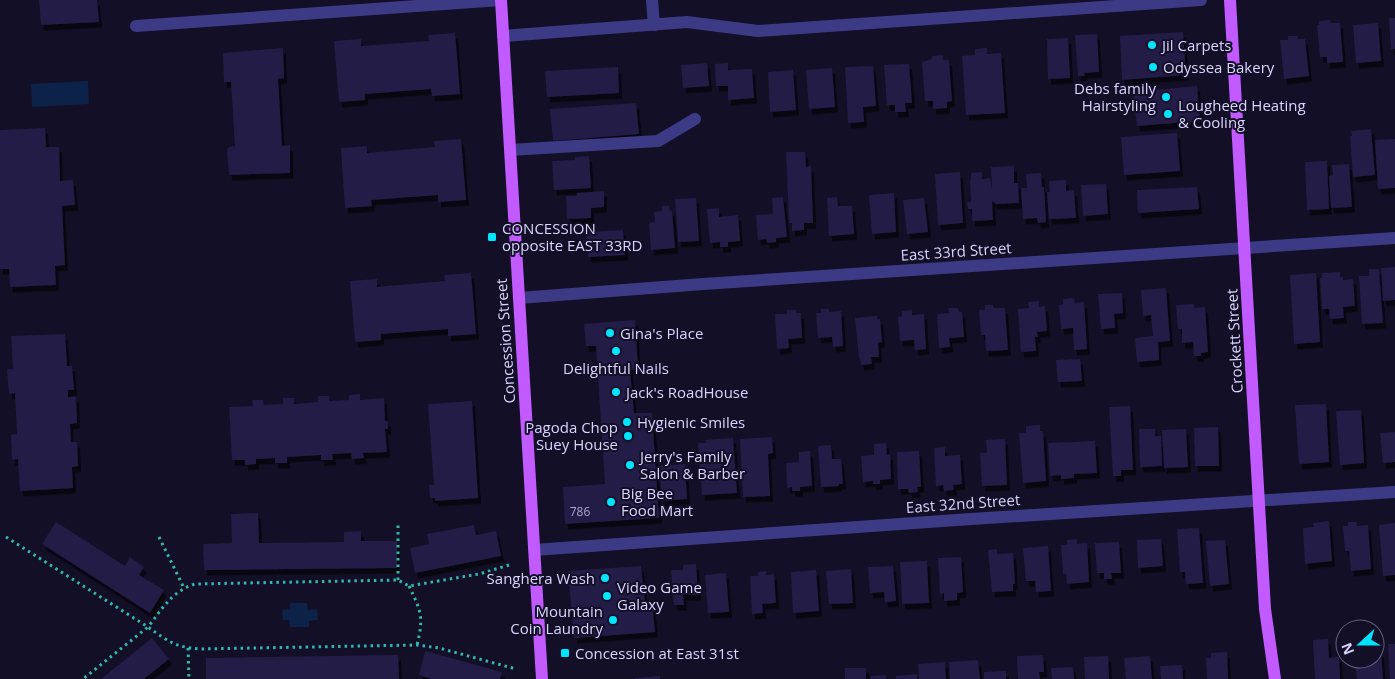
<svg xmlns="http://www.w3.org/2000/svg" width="1395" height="679" viewBox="0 0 1395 679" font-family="'Open Sans',sans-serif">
  <defs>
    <filter id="shadow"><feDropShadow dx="3" dy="5.5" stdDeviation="0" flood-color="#0009"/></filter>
  </defs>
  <rect width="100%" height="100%" fill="#130f26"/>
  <g fill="#0c2248">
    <polygon points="88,81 89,104 32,107 31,84"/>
    <polygon points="290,603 307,603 308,610 317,609 318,620 309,621 309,627 290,627 289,620 283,620 282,610 290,609"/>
  </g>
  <g fill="#241b47" filter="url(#shadow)">
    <polygon points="39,0 97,0 99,22 41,25"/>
    <polygon points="1389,18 1395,18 1395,49 1391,49"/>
    <polygon points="1330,20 1331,23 1340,23 1343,62 1327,63 1327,57 1320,57 1317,25 1319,25 1319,21"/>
    <polygon points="1378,23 1381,61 1356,63 1353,25"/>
    <polygon points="1183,32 1186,75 1122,80 1120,36"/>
    <polygon points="455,33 460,94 432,96 431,89 365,94 365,100 339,102 334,41 361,39 361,46 429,41 428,35"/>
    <polygon points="1097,34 1099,72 1084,73 1085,76 1078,76 1075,35"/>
    <polygon points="1288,36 1297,36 1298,39 1305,39 1309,76 1284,79 1280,40 1288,40"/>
    <polygon points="1068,38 1070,78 1048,79 1047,39"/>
    <polygon points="283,48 284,78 278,79 282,146 290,145 290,173 229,175 227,150 229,147 235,146 231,82 224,82 223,53"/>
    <polygon points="987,48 987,54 1001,53 1005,113 966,115 962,56 975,55 975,49"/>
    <polygon points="943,55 943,60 949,60 952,101 947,102 947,108 933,109 933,101 925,101 922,62 932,59 932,56"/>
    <polygon points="707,63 709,86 683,88 681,65"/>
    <polygon points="728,63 728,70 752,69 754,98 728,100 728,86 716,86 715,64"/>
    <polygon points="909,64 912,103 905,103 906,112 895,112 895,105 887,105 884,65"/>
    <polygon points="873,66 876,106 863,107 864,122 848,123 845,67"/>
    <polygon points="618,67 619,93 547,97 545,71"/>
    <polygon points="832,68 835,107 809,109 806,70"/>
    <polygon points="793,70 796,110 770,112 768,72"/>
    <polygon points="1197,86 1200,121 1137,126 1133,92"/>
    <polygon points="636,103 639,134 553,141 550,109"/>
    <polygon points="45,128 46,147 59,147 60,181 73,180 75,205 62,206 65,265 55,266 56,285 10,287 9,269 0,269 0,130"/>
    <polygon points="1371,129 1375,175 1353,177 1350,136 1352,136 1351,131"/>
    <polygon points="1177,133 1180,171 1124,175 1121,137"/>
    <polygon points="461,139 466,200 438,202 438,195 371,200 372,206 345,208 341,148 367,146 367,153 435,147 434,141"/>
    <polygon points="1395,139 1395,188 1378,189 1375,140"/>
    <polygon points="786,152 805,152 806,167 811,166 813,223 804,223 804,230 792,231 792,223 789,223"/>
    <polygon points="589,156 591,188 554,190 552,161 575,160 575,157"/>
    <polygon points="1327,161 1329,209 1307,210 1305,162"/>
    <polygon points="1349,164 1352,207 1331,208 1329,176 1333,175 1332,165"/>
    <polygon points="1014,166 1014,183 1018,183 1019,203 996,204 992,201 993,220 972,221 972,209 968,209 967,202 971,202 970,180 971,180 971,173 982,172 982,179 990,178 992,189 991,167"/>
    <polygon points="960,172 963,223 938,225 935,174"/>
    <polygon points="1041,173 1042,187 1044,187 1046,222 1038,223 1037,218 1023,219 1021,188 1027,188 1026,174"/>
    <polygon points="1066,180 1066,191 1074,190 1076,218 1049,219 1047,192 1050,192 1049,181"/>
    <polygon points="1106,184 1108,214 1083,216 1081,185"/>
    <polygon points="1197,187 1199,209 1138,213 1137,190"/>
    <polygon points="604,191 604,207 591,208 591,218 567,219 566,196 577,196 577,193"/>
    <polygon points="894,193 896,232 872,234 869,195"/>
    <polygon points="783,197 787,237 776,238 776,242 767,243 766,239 758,240 756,215 773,214 772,198"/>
    <polygon points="837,197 838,206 852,206 854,234 829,236 827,198"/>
    <polygon points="696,198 699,241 678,242 675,199"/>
    <polygon points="924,198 928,232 907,234 903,200"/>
    <polygon points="662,206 669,206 670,211 672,210 675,248 651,250 649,223 655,222 654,212 662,211"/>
    <polygon points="719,208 719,217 738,215 740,241 728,242 728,247 720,247 720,242 710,243 707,209"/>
    <polygon points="623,230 625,255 588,257 588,246 584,246 583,240 587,240 587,232"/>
    <polygon points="1395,267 1395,300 1383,301 1381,268"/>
    <polygon points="1369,269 1379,269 1383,323 1362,324 1359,276 1369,276"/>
    <polygon points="1340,272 1340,277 1343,277 1343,280 1353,279 1355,306 1343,307 1344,318 1330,319 1329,309 1322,309 1320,278 1322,278 1322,273"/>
    <polygon points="471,273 476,334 448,336 448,329 381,334 381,340 355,342 350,281 377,279 377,287 445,281 444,275"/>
    <polygon points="1316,273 1320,342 1294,344 1290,275"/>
    <polygon points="1166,288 1170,341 1158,342 1159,360 1137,362 1135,338 1153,336 1151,315 1143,316 1141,290"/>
    <polygon points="1122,293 1123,313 1114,314 1115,328 1101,329 1098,294"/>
    <polygon points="1074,298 1075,303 1084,302 1087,349 1074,350 1073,328 1061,329 1059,305 1063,304 1063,299"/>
    <polygon points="1039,301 1039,307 1045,306 1047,331 1037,332 1038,337 1035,337 1036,351 1021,352 1018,309 1029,308 1028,302"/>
    <polygon points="1194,304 1194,308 1205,307 1208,352 1201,353 1201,356 1194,356 1193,342 1182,343 1182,329 1178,329 1176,305"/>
    <polygon points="985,305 993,305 993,308 1005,308 1008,350 986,351 985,335 981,335 979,310 985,310"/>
    <polygon points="948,308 958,308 959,312 962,312 964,337 949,338 950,347 939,348 937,314 949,313"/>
    <polygon points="821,309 829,309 829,312 841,311 843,346 833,347 832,337 818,338 816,313 821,313"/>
    <polygon points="787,310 796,310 796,313 801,313 802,338 788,339 789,348 777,349 775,314 787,314"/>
    <polygon points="912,310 912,315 924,314 926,349 915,350 914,340 900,341 898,317 902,316 902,311"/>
    <polygon points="877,316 877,319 880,319 882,342 878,343 879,357 871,357 872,364 861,365 860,358 859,358 855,318"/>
    <polygon points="635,320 638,369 630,370 634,413 652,413 659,518 565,524 563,487 605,484 596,346 586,346 584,324"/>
    <polygon points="65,334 67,366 72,366 74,390 68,390 68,397 76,397 77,423 70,424 71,442 77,442 78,466 72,467 73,488 20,491 18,459 12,460 11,435 17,434 15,393 9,394 7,369 13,369 11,336"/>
    <polygon points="1080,359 1082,381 1058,382 1056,360"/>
    <polygon points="360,394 360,400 384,398 385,421 388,421 388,429 385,429 387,452 363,453 364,458 352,459 351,453 332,454 333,460 321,460 321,455 287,457 287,463 275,463 275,458 256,459 256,464 245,465 245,460 232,460 229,407 253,406 252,400 263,400 264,405 283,404 283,398 294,398 294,404 318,402 318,396 329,396 329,401 349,400 349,395"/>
    <polygon points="472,401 478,498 435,501 435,498 430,498 429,485 434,485 428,404"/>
    <polygon points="1326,404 1329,462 1299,464 1295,405"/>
    <polygon points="1130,406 1133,470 1121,470 1121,476 1113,476 1109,407"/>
    <polygon points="1361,410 1364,463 1340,465 1336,411"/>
    <polygon points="1040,425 1040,431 1043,431 1046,481 1023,483 1019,433 1026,433 1026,426"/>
    <polygon points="1218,427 1219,466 1195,466 1194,428"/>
    <polygon points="1139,429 1155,429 1155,436 1161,436 1162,466 1140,467"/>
    <polygon points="1186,429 1188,467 1164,468 1162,430"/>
    <polygon points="1395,432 1395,462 1383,463 1380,433"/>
    <polygon points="772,437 773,453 768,454 770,496 743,497 740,439"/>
    <polygon points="733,438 737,493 702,495 698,443 706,443 705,440"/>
    <polygon points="1005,439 1007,485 982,486 980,453 987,453 986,440"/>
    <polygon points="1095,441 1097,473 1074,474 1074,478 1061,479 1061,475 1050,476 1048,443"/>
    <polygon points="886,443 887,455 890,454 891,479 880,480 880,484 873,484 873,481 863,482 861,456 874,455 874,444"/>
    <polygon points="831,445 832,459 841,459 843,484 839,484 839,486 821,487 818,446"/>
    <polygon points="945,447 945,456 960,455 962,484 953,485 954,490 944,491 943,485 936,486 934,448"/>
    <polygon points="810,451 812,486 800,487 800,491 792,491 792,487 787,488 786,463 799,462 799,452"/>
    <polygon points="919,451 921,487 917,487 918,492 909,493 908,489 898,489 897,452"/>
    <polygon points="685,464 687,499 662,501 659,466"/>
    <polygon points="258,513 259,543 344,542 344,532 361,531 361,541 397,541 397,568 204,570 203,544 232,543 231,514"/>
    <polygon points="1329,521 1332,561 1305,564 1303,528 1314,527 1313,523"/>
    <polygon points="56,522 125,566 130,557 144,567 139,575 164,590 150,613 42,544"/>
    <polygon points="1348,522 1356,522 1357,526 1368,525 1371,569 1351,571 1349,551 1345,551 1343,526 1348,526"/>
    <polygon points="1395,523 1395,575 1383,576 1379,525"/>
    <polygon points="474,525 476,535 496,531 501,556 415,573 410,548 429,544 427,534"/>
    <polygon points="1199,528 1203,583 1186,584 1185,572 1180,572 1177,529"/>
    <polygon points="1077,539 1077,544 1087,543 1089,582 1067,584 1066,574 1063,574 1061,545 1067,545 1067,540"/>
    <polygon points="1161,539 1163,566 1138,568 1137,540"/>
    <polygon points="1225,540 1229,584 1210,586 1206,541"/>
    <polygon points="1119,542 1121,573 1111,573 1112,579 1104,579 1104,573 1097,573 1095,543"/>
    <polygon points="1048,546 1051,591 1036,592 1035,581 1026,581 1023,548"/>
    <polygon points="997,549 997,554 1013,553 1015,584 1013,584 1013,591 992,592 988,550"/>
    <polygon points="961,557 963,592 957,593 957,600 944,601 944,593 940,594 938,558"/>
    <polygon points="927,561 929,603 902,604 900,562"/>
    <polygon points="696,564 698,595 683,595 684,605 674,605 671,570 683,570 683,565"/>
    <polygon points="641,566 645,603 652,602 655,632 574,638 568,571"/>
    <polygon points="893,566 896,601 885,602 884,592 870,593 868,567"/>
    <polygon points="851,569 853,603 829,604 826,571"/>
    <polygon points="816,570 819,611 793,613 791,572"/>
    <polygon points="766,571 766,575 774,574 776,603 762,604 763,613 752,614 750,576 758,576 758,572"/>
    <polygon points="726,573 729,612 708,613 705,575"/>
    <polygon points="152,638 169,659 144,679 101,679"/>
    <polygon points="1328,639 1329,658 1339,657 1340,679 1315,679 1313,640"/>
    <polygon points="1375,641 1376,641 1377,652 1381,652 1383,679 1357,679 1355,659 1375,659"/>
    <polygon points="1388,644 1395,644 1395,679 1390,679"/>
    <polygon points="425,651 502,672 500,679 432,679 419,675"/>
    <polygon points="1227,652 1228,679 1207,679 1206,658 1211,658 1211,653"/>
    <polygon points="398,655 399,679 206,679 206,658"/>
    <polygon points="1043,655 1044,672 1039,672 1040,679 1018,679 1017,656"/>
    <polygon points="1108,656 1109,679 1085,679 1084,657"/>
    <polygon points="1150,656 1152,679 1126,679 1124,658"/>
    <polygon points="978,660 980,679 950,679 949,662"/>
    <polygon points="945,662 946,679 919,679 918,664"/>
    <polygon points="1182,665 1183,679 1161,679 1160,666"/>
    <polygon points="1073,667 1074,679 1052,679 1051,668"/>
    <rect x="845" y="668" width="21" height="11"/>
    <polygon points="1006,671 1006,679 984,679 984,672"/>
    <polygon points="917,674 917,679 896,679 896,676"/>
    <polygon points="886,675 886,679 871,679 871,676"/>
    <polygon points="660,676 660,679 635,679 635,678"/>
  </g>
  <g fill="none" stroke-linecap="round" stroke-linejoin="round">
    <g stroke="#2fb8b0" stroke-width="3" stroke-dasharray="2.5 4" stroke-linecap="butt">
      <polyline points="6,537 148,627 83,679"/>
      <polyline points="159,537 184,588"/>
      <path d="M509,565L479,574L409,586L398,580L195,584C172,591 162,609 148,627C168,641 174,647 200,649L417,645L439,648L516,669"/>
      <polyline points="398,580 398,524"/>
      <path d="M409,586C421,611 424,617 417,645"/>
      <polyline points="188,648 189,679"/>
    </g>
    <g stroke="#3d3a85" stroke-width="12">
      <polyline points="652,0 654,25"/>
      <polyline points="136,26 501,0"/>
      <polyline points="503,36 687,22 758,31 1201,0"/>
      <polyline points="510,150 658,141 695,119"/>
      <polyline points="519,298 703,284 1395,238"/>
      <polyline points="534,550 971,519 1395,492"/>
    </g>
    <g stroke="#c25bff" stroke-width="12">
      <polyline points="501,0 542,679"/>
      <polyline points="1230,0 1265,609 1275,679"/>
    </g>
  </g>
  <g fill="#00e5ff" stroke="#130f26" stroke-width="2">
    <circle cx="1152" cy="45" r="5"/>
    <circle cx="1153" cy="67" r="5"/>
    <circle cx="1166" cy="97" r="5"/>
    <circle cx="1168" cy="114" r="5"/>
    <rect x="487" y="232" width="10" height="10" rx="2.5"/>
    <circle cx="610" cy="333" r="5"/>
    <circle cx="616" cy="351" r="5"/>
    <circle cx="616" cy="392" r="5"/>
    <circle cx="627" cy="422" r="5"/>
    <circle cx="628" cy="436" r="5"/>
    <circle cx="630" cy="465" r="5"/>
    <circle cx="611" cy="502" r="5"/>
    <circle cx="605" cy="578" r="5"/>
    <circle cx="607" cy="596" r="5"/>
    <circle cx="613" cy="620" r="5"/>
    <rect x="560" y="648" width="10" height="10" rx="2.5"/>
  </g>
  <g text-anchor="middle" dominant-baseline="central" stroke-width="4" stroke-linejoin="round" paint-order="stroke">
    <g font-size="12" fill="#aca6d1">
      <text x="580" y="511">786</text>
    </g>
    <g font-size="15" fill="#d9d4ff" stroke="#130f26" text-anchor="start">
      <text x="1162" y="45">Jil Carpets</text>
      <text x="1163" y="67">Odyssea Bakery</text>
      <text x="1156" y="88" text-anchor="end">Debs family<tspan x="1156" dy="17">Hairstyling</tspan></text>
      <text x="1178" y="105">Lougheed Heating<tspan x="1178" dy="17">&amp; Cooling</tspan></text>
      <text x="502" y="228">CONCESSION<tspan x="502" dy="17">opposite EAST 33RD</tspan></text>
      <text x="620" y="333">Gina's Place</text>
      <text x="616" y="368" text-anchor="middle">Delightful Nails</text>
      <text x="626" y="392">Jack's RoadHouse</text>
      <text x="637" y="422">Hygienic Smiles</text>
      <text x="618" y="427" text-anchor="end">Pagoda Chop<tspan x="618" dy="17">Suey House</tspan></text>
      <text x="640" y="456">Jerry's Family<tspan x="640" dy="17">Salon &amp; Barber</tspan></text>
      <text x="621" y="493">Big Bee<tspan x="621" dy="17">Food Mart</tspan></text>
      <text x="595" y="578" text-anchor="end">Sanghera Wash</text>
      <text x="617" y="587">Video Game<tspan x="617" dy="17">Galaxy</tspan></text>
      <text x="603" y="611" text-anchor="end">Mountain<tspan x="603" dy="17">Coin Laundry</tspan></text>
      <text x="575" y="653">Concession at East 31st</text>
    </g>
    <g font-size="15" fill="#d9d4ff" stroke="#130f26">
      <text transform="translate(956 251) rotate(-4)">East 33rd Street</text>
      <text transform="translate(505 341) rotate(-94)">Concession Street</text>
      <text transform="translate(1234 341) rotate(-93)">Crockett Street</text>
      <text transform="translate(963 503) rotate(-4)">East 32nd Street</text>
    </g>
  </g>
  <g transform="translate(1360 644) rotate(249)"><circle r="24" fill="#130f26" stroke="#625e7d"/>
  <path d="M0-4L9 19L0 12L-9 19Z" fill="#00e5ff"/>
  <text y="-8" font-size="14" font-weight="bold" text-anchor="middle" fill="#d9d4ff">N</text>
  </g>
</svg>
